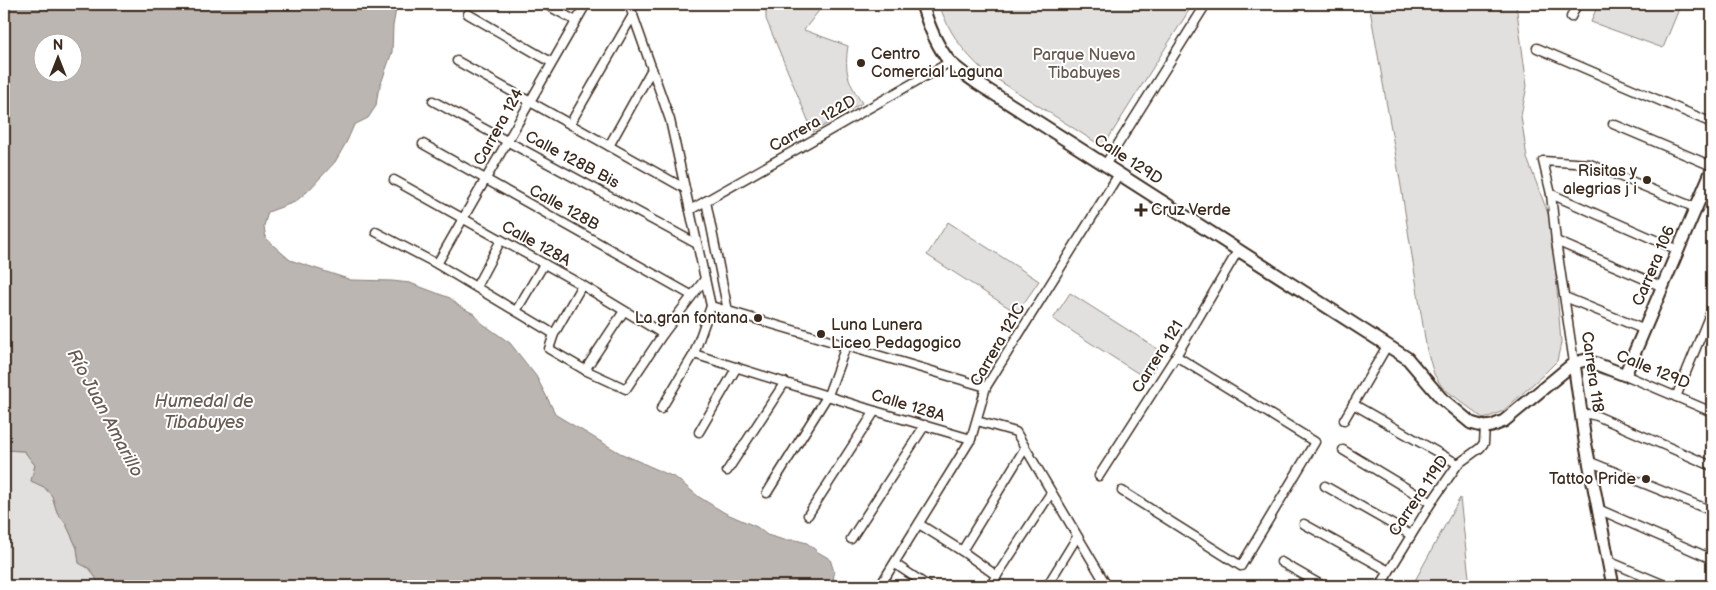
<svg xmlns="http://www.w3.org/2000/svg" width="1716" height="590" viewBox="0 0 1716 590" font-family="'Balsamiq Sans',sans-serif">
  <rect width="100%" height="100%" fill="#fff"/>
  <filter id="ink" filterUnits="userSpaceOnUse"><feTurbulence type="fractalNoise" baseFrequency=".02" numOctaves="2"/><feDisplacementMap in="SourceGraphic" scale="10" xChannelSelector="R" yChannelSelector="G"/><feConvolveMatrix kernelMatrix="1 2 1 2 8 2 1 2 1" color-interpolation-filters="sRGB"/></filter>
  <g filter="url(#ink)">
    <g fill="#e2e0de" stroke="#8e857e">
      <path d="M766,4H824L804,30L848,46C844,71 848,82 862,103L813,132L766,19Z"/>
      <path d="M939,4H1193L1103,147L984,71C963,52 948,31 939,4Z"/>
      <polygon points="1369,4 1516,4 1527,86 1521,116 1527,158 1552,224 1561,343 1557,361 1543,375 1503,411 1484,419 1442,387 1434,374 1427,351 1400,180"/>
      <polygon points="1598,4 1681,4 1663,48 1591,22"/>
      <polygon points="948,222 1039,281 1017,313 927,255"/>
      <polygon points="1070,293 1164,353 1147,379 1053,319"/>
      <polygon points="4,450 24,451 35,465 31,481 44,487 52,496 57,512 66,524 77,548 79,563 90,569 101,586 4,586"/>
      <polygon points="1460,498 1470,586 1412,586"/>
    </g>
    <path fill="#bcb6b3" stroke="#887e77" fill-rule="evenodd" d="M4,4H397L393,26L392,52L378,92L376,106L368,118L354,125L347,141L335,162L308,191L295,202L268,212L264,226L266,239L290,260L351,280L392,281L410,283L450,298L459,306L474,314L483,324L510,343L536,376L556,415L620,453L676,478L699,497L725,513L757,527L767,535L784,540H796L807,543L818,552L830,559L834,572L833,586H101L90,569L79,563L77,548L66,524L57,512L52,496L44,487L31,481L35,465L24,451L4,450ZM42,42H72V72H42Z"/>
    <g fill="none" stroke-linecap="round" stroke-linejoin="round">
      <g stroke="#3b2a1e" stroke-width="11">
        <g id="street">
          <polyline points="545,4 576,21"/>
          <polyline points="629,4 670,120 711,306 694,354 661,409"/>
          <polyline points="468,14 551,62"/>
          <polyline points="1571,17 1577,4"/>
          <polyline points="1537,48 1712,123"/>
          <polyline points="457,61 684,188"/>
          <polyline points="433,101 697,244"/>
          <polyline points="570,124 633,15"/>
          <polyline points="1613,124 1712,166"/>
          <polyline points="423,144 691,295"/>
          <polyline points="609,146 652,69"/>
          <polyline points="1105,165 1206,4"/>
          <polyline points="394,180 582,285 663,334"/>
          <polyline points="1551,194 1678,250"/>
          <polyline points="706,201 728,311"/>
          <polyline points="690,210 950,62"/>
          <polyline points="376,232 437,264 554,334"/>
          <polyline points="1556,241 1663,287"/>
          <polyline points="437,264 586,4"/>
          <polyline points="582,285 554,334 549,349 585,370 626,389 663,334 705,279"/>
          <polyline points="476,287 501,240"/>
          <polyline points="1565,297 1645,330"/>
          <polyline points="711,306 986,387"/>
          <polyline points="516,311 544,264"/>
          <polyline points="694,354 875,411 971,439"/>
          <polyline points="1574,363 1556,241 1551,194 1543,161 1590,164 1696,208"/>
          <polyline points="585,370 624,311"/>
          <polyline points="1625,375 1712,412"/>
          <polyline points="1676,397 1712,309"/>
          <polyline points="1353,404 1458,464"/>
          <polyline points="1581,416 1588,414 1597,416 1712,466"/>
          <polyline points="1344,420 1387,346"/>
          <polyline points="977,421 1016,432 1107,586"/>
          <polyline points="699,432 737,367"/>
          <polyline points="1343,450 1431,503"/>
          <polyline points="1588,461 1712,511"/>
          <polyline points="727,471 785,382"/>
          <polyline points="1099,476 1176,356 1239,249"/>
          <polyline points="1325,486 1411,535"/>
          <polyline points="1122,491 1241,566 1315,442 1176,356"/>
          <polyline points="767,493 828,395 846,346"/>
          <polyline points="1598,509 1712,559"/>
          <polyline points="808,515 875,411"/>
          <polyline points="919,524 962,551 997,576"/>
          <polyline points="1304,524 1389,571"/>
          <polyline points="851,539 925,425"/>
          <polyline points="962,551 1025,448"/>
          <polyline points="1608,561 1667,586"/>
          <polyline points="1281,562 1323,586"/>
          <polyline points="895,564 928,586"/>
          <polyline points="880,586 971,439 986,387 1119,174"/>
          <polyline points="990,586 1051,493"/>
          <polyline points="1047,586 1077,537"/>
          <polyline points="1380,586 1431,503 1458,464 1480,448 1484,443 1485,427"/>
        </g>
      </g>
      <g stroke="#3b2a1e" stroke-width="15">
        <g id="secondary">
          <path d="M922,4C928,24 936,45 949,61C957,70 968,76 977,83L1407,358L1441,398L1471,423L1485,427L1492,426L1504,421L1574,363L1586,360L1625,375L1712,170"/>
          <polyline points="1574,363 1585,441 1613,586"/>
        </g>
      </g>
      <use href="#street" stroke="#fff" stroke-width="8"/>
      <use href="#secondary" stroke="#fff" stroke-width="11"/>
    </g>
  </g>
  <g fill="#3b2a1e" stroke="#fff" stroke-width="2">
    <circle cx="861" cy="63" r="5"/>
    <circle cx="1647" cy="180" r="5"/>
    <path d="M1138.5 202.5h5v5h5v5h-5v5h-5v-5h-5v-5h5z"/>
    <circle cx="758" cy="318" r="5"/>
    <circle cx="821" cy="334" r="5"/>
    <circle cx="1646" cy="479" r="5"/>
  </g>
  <g text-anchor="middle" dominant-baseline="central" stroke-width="4" stroke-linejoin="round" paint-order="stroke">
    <g font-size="16" fill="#3b2a1e" stroke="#fff" text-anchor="start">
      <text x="871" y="54">Centro<tspan x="871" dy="18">Comercial Laguna</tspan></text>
      <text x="1637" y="171" text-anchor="end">Risitas y<tspan x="1637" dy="18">alegrias j i</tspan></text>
      <text x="1151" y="210">Cruz Verde</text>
      <text x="748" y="318" text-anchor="end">La gran fontana</text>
      <text x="831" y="325">Luna Lunera<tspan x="831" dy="18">Liceo Pedagogico</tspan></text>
      <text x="1636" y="479" text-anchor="end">Tattoo Pride</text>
    </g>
    <g font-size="16" fill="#65584e" stroke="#fff">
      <text x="1084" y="55">Parque Nueva<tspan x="1084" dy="18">Tibabuyes</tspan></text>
    </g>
    <g font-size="16" fill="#3b2a1e" stroke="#fff">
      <text transform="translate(813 124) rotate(-30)">Carrera 122D</text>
      <text transform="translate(499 127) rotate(-61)">Carrera 124</text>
      <text transform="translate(572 160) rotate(28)">Calle 128B Bis</text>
      <text transform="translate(1128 160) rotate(33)">Calle 129D</text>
      <text transform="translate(564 208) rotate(29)">Calle 128B</text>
      <text transform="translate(536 244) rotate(29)">Calle 128A</text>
      <text transform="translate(1654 266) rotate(-67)">Carrera 106</text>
      <text transform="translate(998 345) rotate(-60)">Carrera 121C</text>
      <text transform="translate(1158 357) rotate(-58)">Carrera 121</text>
      <text transform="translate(1653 370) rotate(22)">Calle 129D</text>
      <text transform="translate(1592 372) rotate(82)">Carrera 118</text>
      <text transform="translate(908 406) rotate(17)">Calle 128A</text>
      <text transform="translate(1419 496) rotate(-56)">Carrera 119D</text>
    </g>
    <g font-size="18" font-style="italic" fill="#685b52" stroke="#fff">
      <text x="204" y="401">Humedal de<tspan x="204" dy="21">Tibabuyes</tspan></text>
      <text transform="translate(105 413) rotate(62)">Río Juan Amarillo</text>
    </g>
  </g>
  <rect width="1716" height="590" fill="none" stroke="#fff" stroke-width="20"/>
  <rect x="10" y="10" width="1696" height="570" fill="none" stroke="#3b2a1e" stroke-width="2" filter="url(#ink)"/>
  <g transform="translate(58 58)"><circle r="24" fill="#ffffff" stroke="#b1aaa5"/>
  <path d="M0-4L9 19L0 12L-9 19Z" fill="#3b2a1e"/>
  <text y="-8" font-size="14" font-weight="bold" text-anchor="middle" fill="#3b2a1e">N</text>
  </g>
</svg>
